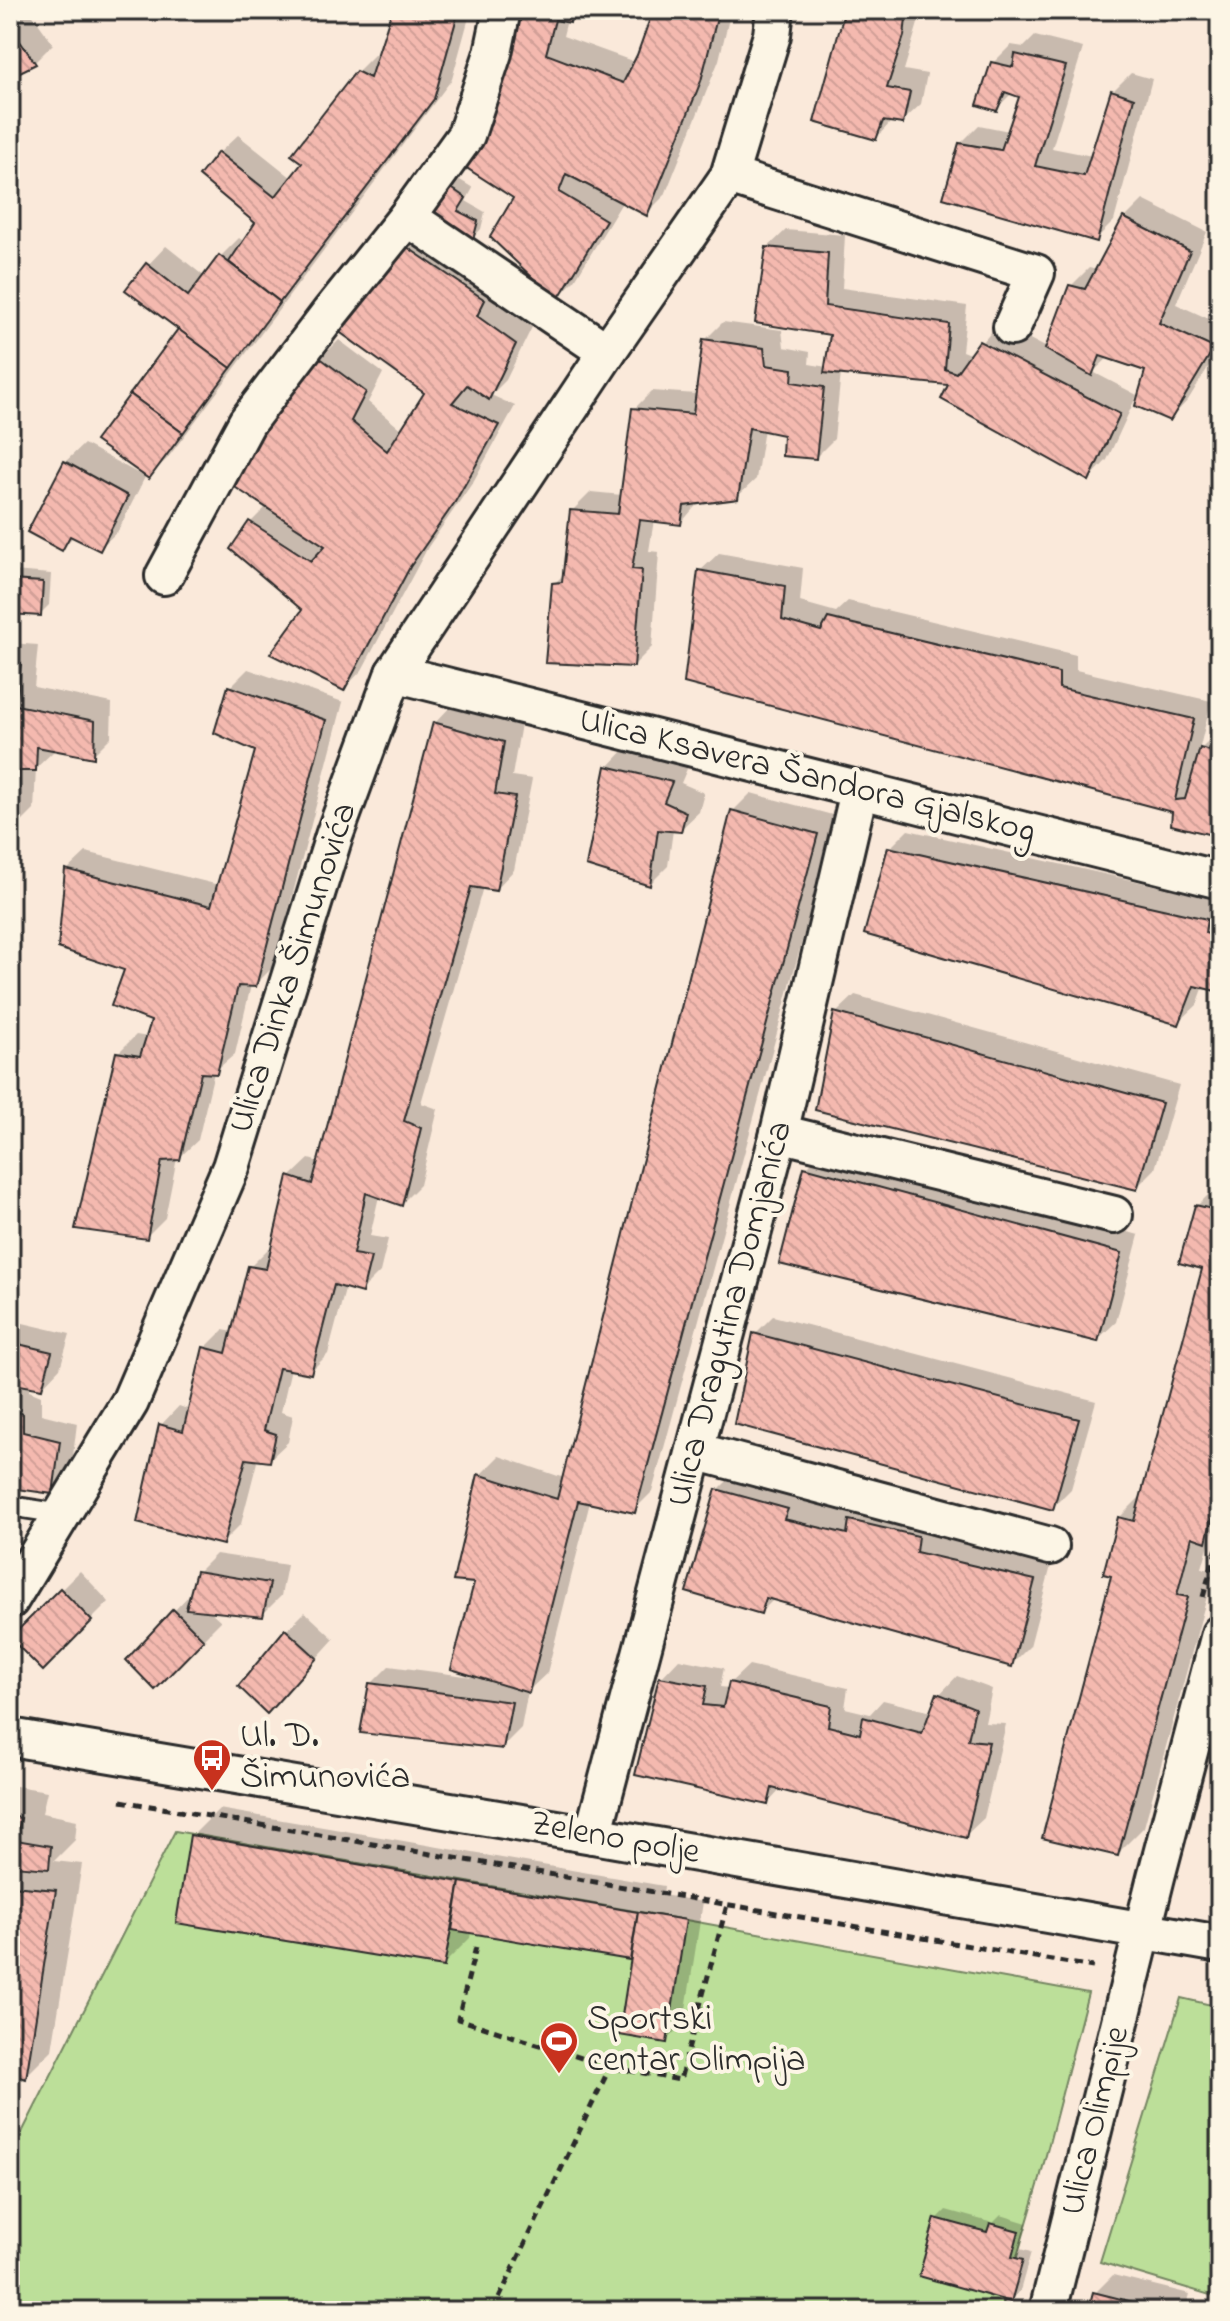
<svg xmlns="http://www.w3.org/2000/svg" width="1230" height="2321" viewBox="0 0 1230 2321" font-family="'Indie Flower',sans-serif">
  <defs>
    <pattern id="building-back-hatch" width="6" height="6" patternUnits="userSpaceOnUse" patternTransform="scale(2)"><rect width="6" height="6" fill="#f4b9af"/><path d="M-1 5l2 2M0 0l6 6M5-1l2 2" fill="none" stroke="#d19f97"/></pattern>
  </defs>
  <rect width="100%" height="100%" fill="#fae9da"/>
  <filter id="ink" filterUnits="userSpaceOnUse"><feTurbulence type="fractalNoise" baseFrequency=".0125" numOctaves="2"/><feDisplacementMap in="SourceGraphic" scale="16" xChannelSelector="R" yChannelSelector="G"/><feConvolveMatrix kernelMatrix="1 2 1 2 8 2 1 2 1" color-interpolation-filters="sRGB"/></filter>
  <g filter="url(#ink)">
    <g fill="#bcdf99" stroke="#748562" stroke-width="2">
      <polygon points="175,1831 686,1920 1088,1993 1039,2182 1001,2311 10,2311 10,2156"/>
      <polygon points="1181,1998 1220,2007 1220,2298 1100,2262"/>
    </g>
    <g fill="#0003">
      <polygon points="10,10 29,10 53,44 35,62 10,75"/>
      <polygon points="394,10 471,10 452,79 167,459 148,477 146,475 118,531 99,549 74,536 62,548 65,462 84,444 141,475 143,473 181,329 148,265 166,246 205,277 221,256 239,238 245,242 258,222 219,153 238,135 292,178 305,162 357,72 376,53 379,55"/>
      <polygon points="521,10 580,10 567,20 563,36 635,62 655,10 731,10 719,60 665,195 647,213 623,201 575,280 557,298 516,198"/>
      <polygon points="847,10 922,10 904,70 927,74 921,104 902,122 893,120 876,138"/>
      <polygon points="1035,36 1083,48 1052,148 1092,156 1113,91 1131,73 1152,79 1114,221 1096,239 960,144 979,125 1009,131 1021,96 1012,93 997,108 993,63 1011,45 1024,47"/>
      <polygon points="460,180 473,188 466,201 485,212 481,229 473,238 434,212"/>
      <polygon points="1143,200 1207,232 1176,304 1220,324 1220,348 1188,400 1170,419 1147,369 1109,357 1093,372 1137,395 1107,460 1089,479 951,383 841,373 834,439 816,457 786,434 764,429 756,479 737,497 699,502 681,523 654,520 649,551 659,552 652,647 634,665 554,584 565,573 572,511 591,492 622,495 634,409 652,391 697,394 705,340 723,322 782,330 784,347 810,352 809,364 827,367 833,334 767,248 786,230 845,235 842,288 967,306 962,351 972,355 999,323 1047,348 1070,287 1089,268 1097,270 1125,218"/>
      <polygon points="424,228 495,298 533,325 506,380 491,395 515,406 473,482 428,547 362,670 344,689 305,609 250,523 267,506 320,359 339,340 383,373 368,402 402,430 426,392 405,246"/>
      <polygon points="719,553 803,568 800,602 836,612 848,601 1076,655 1076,670 1211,701 1199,751 1220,730 1220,835 1175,810 686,681 700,571"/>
      <polygon points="13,571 51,574 49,605 40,614 10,612 10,574"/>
      <polygon points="10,643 38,645 34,687 112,703 111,737 93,755 54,748 54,751 36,768 34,810 16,828 10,827"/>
      <polygon points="248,669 343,702 274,966 255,985 251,985 235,1054 214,1072 198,1140 179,1158 177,1158 165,1218 146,1237 118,1053 136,1035 148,1037 153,1020 126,969 67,870 86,852 219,885 257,750 230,687"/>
      <polygon points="453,704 521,724 512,776 532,779 514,870 496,889 483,887 421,1103 438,1109 420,1185 402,1203 379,1196 370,1236 388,1239 380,1272 361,1291 346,1286 328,1354 310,1372 291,1368 281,1412 293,1416 288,1442 269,1460 258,1458 241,1524 222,1543 161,1425 179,1406 190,1410 205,1348 223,1330 234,1332 250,1267 269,1248 273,1249 290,1177 309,1159 319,1162 435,723"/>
      <polygon points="626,748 689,764 681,783 704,793 699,812 680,830 673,830 668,866 650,884 608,767"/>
      <polygon points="751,793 836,816 652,1492 634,1510 590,1502 547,1673 528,1691 521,1728 502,1747 371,1684 389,1666 473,1677 477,1581 456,1580 480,1475 499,1456 564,1478 733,811"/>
      <polygon points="908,830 1220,900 1220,990 1204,986 1197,1005 1178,1023 890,848"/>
      <polygon points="855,995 1179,1085 1155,1169 1136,1188 836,1013"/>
      <polygon points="824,1150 1139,1235 1116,1322 1097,1340 806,1168"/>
      <polygon points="1220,1183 1220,1525 1212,1533 1202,1568 1214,1571 1144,1827 1117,1854 1114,1575 1119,1518 1144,1493 1205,1268 1197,1206"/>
      <polygon points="773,1316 1096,1401 1071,1489 1052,1508 755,1334"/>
      <polygon points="10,1320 70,1334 60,1368 42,1387 29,1385 29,1391 41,1396 41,1414 77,1423 71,1473 52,1492 10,1486"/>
      <polygon points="736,1472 805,1491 801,1501 858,1514 870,1503 936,1518 934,1534 1052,1562 1030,1646 1012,1664 775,1598 761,1612 718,1490"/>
      <polygon points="216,1554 287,1565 281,1596 262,1615 209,1610 221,1621 155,1687 174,1611 192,1592 198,1572"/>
      <polygon points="80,1571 109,1602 43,1668 13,1638"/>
      <polygon points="305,1612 334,1639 285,1693 240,1686 287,1630"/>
      <polygon points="679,1659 724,1668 720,1687 729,1688 730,1683 749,1665 848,1688 845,1708 870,1714 883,1700 932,1712 939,1695 957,1676 992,1689 985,1723 1006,1724 984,1818 965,1836 781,1789 768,1803 661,1678"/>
      <polygon points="10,1785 47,1791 42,1813 77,1820 75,1840 54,1861 82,1864 52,2050 25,2077 10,2072"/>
      <polygon points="219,1809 664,1886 663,1895 703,1902 684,2022 666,2041 634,1954 630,1958 471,1932 470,1938 443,1965 192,1836"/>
      <polygon points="946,2210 993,2223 1001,2215 1027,2223 1020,2249 1031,2252 1020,2291 1011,2300 937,2219"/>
      <polygon points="1113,2275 1190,2294 1185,2311 1090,2311 1095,2293"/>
    </g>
    <g fill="url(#building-back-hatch)" stroke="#2b2b2b" stroke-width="2">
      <polygon points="392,10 459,10 434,99 280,302 229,262 255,223 199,176 218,152 275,197 302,163 291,155 356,71 370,78"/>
      <polygon points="518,10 571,10 570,23 555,20 546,54 623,83 637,55 653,10 719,10 701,81 647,216 566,174 559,192 606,220 557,301 490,237 513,198 462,165"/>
      <polygon points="845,10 907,10 904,36 887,88 910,92 903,124 883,121 876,140 814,122"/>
      <polygon points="10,27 36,64 10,77"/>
      <polygon points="1015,54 1066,66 1035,166 1084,176 1111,90 1134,98 1097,242 943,198 959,143 1001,150 1019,97 1005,92 997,111 977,105 991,62 1013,67"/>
      <polygon points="450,187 466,198 458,211 478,221 473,240 431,213"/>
      <polygon points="1123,217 1190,251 1159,323 1214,348 1170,421 1135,406 1145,371 1100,356 1092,376 1045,349 1069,285 1085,289"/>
      <polygon points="404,245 485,300 477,316 516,344 489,400 467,385 452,403 499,425 455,502 410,567 344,691 270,654 302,610 230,549 249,521 311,561 325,546 230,484 259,428 319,357 366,392 351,421 387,451 424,393 334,328"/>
      <polygon points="766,247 828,253 825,306 949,324 945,369 956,373 979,341 1120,414 1089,481 941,399 948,385 824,373 830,335 755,323"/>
      <polygon points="219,255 280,302 231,368 125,290 146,263 188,296"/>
      <polygon points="178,329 231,368 183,433 130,394"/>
      <polygon points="703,339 764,348 766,365 793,369 792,382 824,387 816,459 782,456 783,435 749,428 738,499 684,506 681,525 640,520 632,569 642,570 634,667 545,663 552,583 562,582 570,510 618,514 632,408 693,414"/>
      <polygon points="130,394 183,433 149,479 95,441"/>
      <polygon points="64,461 128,496 100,551 70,536 62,551 27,532"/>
      <polygon points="698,570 785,586 782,620 821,631 828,618 1059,673 1059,688 1194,719 1175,800 1185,799 1200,748 1220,754 1220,837 1171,825 1172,812 684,683"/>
      <polygon points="10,580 43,582 41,616 10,614"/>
      <polygon points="10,662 21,663 16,705 95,721 94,758 37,747 36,771 19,771 17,830 10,829"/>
      <polygon points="228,686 326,720 256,987 238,986 217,1074 201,1073 180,1160 162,1161 147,1239 75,1229 116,1052 140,1056 151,1021 111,1006 124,970 58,948 65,869 211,906 255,751 214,733"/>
      <polygon points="433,722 504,742 495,794 515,797 496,891 471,887 404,1121 421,1128 402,1206 366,1193 353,1254 371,1257 362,1293 334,1285 311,1374 279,1368 264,1430 276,1434 270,1462 246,1459 223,1545 137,1523 159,1424 183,1431 203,1347 226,1353 248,1266 266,1269 288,1176 312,1184"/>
      <polygon points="606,766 672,782 664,802 686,812 681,832 658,830 650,886 586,866"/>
      <polygon points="731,810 818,834 635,1513 578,1501 529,1693 451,1669 474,1583 453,1581 478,1474 557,1499"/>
      <polygon points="888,847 1207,919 1205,933 1220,937 1220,992 1194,986 1179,1025 864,934"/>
      <polygon points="834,1012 1162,1103 1137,1190 815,1110"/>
      <polygon points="804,1167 1122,1253 1098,1342 779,1264"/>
      <polygon points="1220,1197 1220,1487 1206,1542 1192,1537 1177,1595 1188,1597 1118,1856 1042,1838 1111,1576 1103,1574 1118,1517 1134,1521 1202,1269 1179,1263 1195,1205 1217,1210"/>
      <polygon points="753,1333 1079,1419 1053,1510 734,1424"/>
      <polygon points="10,1342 52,1352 42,1389 14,1384 11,1409 23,1414 23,1432 60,1441 53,1494 10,1488"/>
      <polygon points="716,1489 788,1509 784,1519 847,1534 849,1520 918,1536 916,1552 1035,1580 1012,1667 766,1598 761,1614 686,1592"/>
      <polygon points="196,1571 270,1583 263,1617 186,1609"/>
      <polygon points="60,1588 92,1621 43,1671 10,1638"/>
      <polygon points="173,1609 204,1640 155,1690 126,1660"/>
      <polygon points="285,1629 317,1658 267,1714 238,1686"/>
      <polygon points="659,1677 707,1686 703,1705 723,1707 729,1682 831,1706 828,1726 860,1734 863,1717 922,1733 937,1693 975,1708 968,1740 989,1742 966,1838 772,1788 768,1805 635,1775"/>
      <polygon points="369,1683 512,1702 503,1749 360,1733"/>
      <polygon points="10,1816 21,1818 16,1840 51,1846 49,1869 14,1866 12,1886 56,1890 26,2079 10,2074"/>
      <polygon points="190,1835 460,1882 444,1967 176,1923"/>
      <polygon points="1220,1843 1220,1886 1209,1884"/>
      <polygon points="460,1882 638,1912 630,1960 452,1930"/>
      <polygon points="638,1912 686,1920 667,2043 619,2035"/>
      <polygon points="935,2218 987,2232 990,2223 1019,2231 1012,2257 1023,2260 1011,2302 919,2276"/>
      <polygon points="1093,2292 1169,2311 1088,2311"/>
    </g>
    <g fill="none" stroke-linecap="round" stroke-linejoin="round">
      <g stroke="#2b2b2b" stroke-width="24">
        <polyline id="lane" points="10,1506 62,1514"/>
      </g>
      <g stroke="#2b2b2b" stroke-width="42">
        <g id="street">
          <polyline points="729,176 1036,273 1012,327"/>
          <polyline points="407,217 607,352"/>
          <polyline points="164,576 247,422 330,313 407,217 466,135 493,53 502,10"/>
          <polyline points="394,673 1220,880"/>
          <polyline points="779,1133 1114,1215"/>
          <polyline points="695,1451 1050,1546"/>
          <polyline points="10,1600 130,1402 231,1167 334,836 394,673 607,352 729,176 772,35 775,10"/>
          <polyline points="10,1737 593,1835 1220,1944"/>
          <polyline points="593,1835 779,1133 859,791"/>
          <polyline points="1048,2311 1156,1877 1220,1634"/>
        </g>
      </g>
      <g stroke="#2b2b2b" stroke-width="5" stroke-dasharray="8 6" stroke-linecap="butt">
        <polyline points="1203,1597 1220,1537"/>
        <polyline points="121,1801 1093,1967"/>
        <polyline points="476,1947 458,2019 610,2067 680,2080 727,1905"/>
        <polyline points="493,2311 610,2067"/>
      </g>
      <use href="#lane" stroke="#fcf5e5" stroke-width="18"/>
      <use href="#street" stroke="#fcf5e5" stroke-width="36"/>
    </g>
  </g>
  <defs>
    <g id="bus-pin" transform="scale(2)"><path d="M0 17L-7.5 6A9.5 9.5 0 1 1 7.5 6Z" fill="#c8321e" stroke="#fcf5e5"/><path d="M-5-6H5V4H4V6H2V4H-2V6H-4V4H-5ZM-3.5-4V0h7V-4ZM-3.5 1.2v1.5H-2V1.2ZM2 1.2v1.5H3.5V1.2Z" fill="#fff"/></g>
    <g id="stadium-pin" transform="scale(2)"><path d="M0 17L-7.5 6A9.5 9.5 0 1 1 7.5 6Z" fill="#c8321e" stroke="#fcf5e5"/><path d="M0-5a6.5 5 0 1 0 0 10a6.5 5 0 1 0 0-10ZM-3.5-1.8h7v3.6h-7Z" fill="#fff"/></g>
  </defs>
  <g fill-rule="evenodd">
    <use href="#bus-pin" x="212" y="1758"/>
    <use href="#stadium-pin" x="559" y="2041"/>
  </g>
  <g text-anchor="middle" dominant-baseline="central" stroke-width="8" stroke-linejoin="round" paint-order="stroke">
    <g font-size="36" fill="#2b2b2b" stroke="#fcf5e5">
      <text transform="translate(807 777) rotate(14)">Ulica Ksavera Šandora Gjalskog</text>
      <text transform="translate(294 968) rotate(-72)">Ulica Dinka Šimunovića</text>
      <text transform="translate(731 1314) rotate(-75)">Ulica Dragutina Domjanića</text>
      <text transform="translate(615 1839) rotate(10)">Zeleno polje</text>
      <text transform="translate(1096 2121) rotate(-76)">Ulica Olimpije</text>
    </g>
    <g font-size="36" fill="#2b2b2b" stroke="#fcf5e5" text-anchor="start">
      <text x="240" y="1737">Ul. D.<tspan x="240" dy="41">Šimunovića</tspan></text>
      <text x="587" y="2020">Sportski<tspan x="587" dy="41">centar Olimpija</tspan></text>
    </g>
  </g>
  <rect width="1230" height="2321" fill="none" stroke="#fcf5e5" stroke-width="40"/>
  <rect x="20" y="20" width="1190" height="2281" fill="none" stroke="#2b2b2b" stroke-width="3" filter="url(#ink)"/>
</svg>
